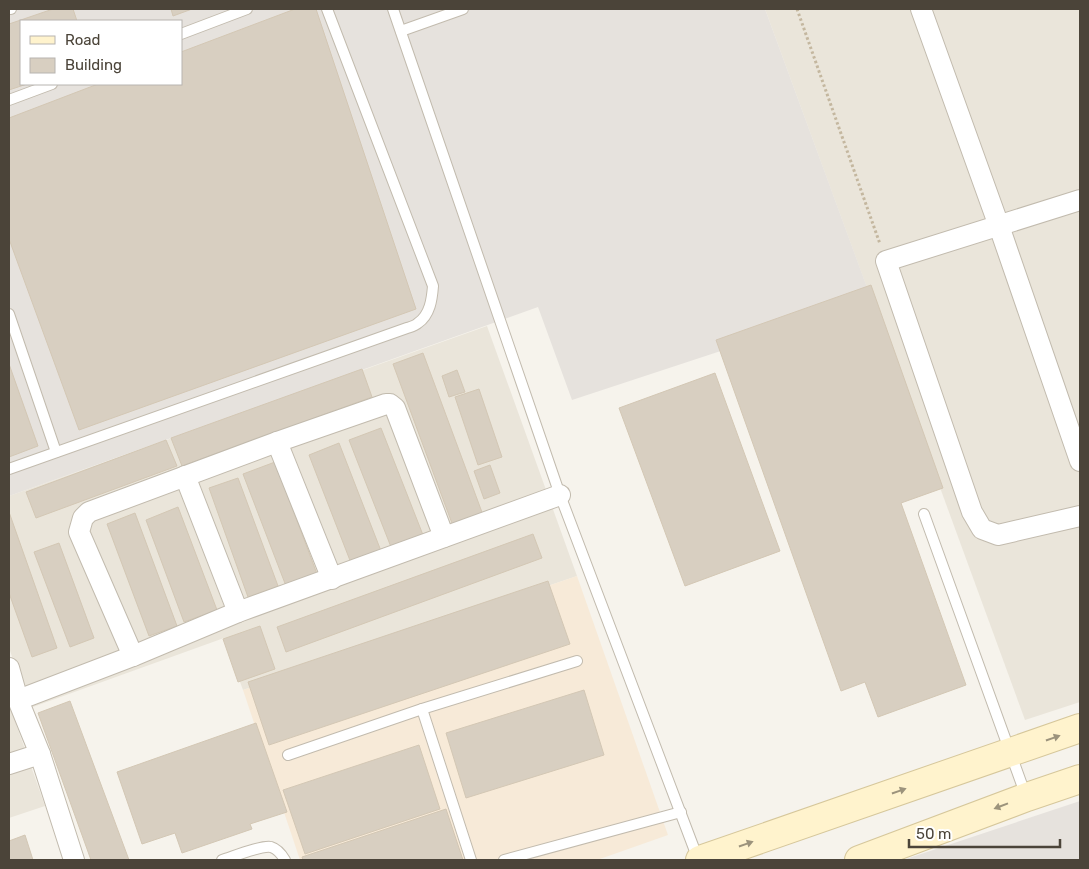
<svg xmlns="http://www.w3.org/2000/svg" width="1089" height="869" viewBox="0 0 1089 869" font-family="Rubik,sans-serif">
  <rect width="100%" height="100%" fill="#f6f3ec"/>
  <g fill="#eae5da">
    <polygon points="765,9 1080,9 1080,702 1025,720"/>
    <polygon points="487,326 577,576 243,690 224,638 30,708 9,648 9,496"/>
    <polygon points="9,704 45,806 9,818"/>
  </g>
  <polygon fill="#f7ead8" points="577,576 668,835 597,860 300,860 243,690"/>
  <g fill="#e6e2dd" fill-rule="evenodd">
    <path d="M9,9H765L872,301L572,400L538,307L9,496ZM21,21H181V84H21Z"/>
    <polygon points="1080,801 1080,860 903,860"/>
  </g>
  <g fill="#d8cfc1" stroke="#d3c7b4">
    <polygon points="53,9 73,9 77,21 21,21 21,84 27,84 9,90 9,24"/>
    <polygon points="171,9 192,9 173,16"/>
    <polygon points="295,9 316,9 416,309 79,430 9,239 9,118 98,84 181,84 181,52"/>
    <polygon points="871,285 943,488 901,503 966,685 878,717 865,682 841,691 716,340"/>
    <polygon points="423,353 483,515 453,526 393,364"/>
    <polygon points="9,364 38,446 9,457"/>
    <polygon points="362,369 372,397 182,466 171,438"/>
    <polygon points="457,370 465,392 449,397 442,376"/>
    <polygon points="715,373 780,551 685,586 619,408"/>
    <polygon points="479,389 502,457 478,465 455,397"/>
    <polygon points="381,428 423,535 391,547 349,440"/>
    <polygon points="166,440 177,466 36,518 26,492"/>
    <polygon points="339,443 381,551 351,563 309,455"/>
    <polygon points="275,462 317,574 286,586 243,474"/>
    <polygon points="490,465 500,493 484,499 474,471"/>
    <polygon points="238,478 278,586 248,597 209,488"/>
    <polygon points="178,507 217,610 184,622 146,520"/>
    <polygon points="9,512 57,648 32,657 9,593"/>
    <polygon points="135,513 177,626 149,636 107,524"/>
    <polygon points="533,534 542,558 286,652 277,627"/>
    <polygon points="59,543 94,638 70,647 34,552"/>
    <polygon points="548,581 570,644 269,745 248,682"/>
    <polygon points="260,626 275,669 238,682 223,639"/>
    <polygon points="584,690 604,755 466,798 446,733"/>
    <polygon points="70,701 129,860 91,860 38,713"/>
    <polygon points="256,723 287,812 250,824 252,829 182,853 175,833 142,844 117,772"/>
    <polygon points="419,745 440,809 305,854 283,790"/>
    <polygon points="446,809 463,860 303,860 302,857"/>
    <polygon points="25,835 33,860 9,860 9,841"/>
  </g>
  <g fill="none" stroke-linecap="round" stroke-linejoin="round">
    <g stroke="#c2bbae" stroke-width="12">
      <g id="lane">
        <polyline points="9,9 11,9"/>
        <polyline points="393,9 560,495 698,859"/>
        <polyline points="401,31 463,9"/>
        <polyline points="181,34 247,9"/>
        <polyline points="9,100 52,84"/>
        <polyline points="9,314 56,452"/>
        <path d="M9,469L407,328C410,327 415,326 418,323C430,315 432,299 433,286L327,9"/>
        <polyline points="924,514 1026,796"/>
        <polyline points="422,709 471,860"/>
        <polyline points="288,755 422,709 577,661"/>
        <path d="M222,860C232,857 262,845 271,847C278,849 282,855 285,860"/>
        <polyline points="504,860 681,812"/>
      </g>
    </g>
    <g stroke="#c2bbae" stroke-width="22">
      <g id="street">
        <polyline points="921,9 999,226 1080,461"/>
        <polyline points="1080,200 886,261 972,512 982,529 998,535 1080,516"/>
        <polyline points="277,442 332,579"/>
        <polyline points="185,476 238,612"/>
        <polyline points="133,656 79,532 83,518 89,512 277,442 386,404 390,404 395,408 444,537"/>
        <polyline points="9,668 18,700 40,754 74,860"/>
        <polyline points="18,700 133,656 238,612 560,495"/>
        <polyline points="9,764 40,754"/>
      </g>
    </g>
    <g stroke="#d6c79b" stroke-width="30">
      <g id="secondary">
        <polyline points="700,860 1080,728"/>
        <polyline points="859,860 1027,797 1080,779"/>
      </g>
    </g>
    <polyline stroke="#c4b79f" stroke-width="3" stroke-dasharray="2.5 2.5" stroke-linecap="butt" points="797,9 880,244"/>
    <use href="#lane" stroke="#fff" stroke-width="10"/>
    <use href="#street" stroke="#fff" stroke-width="20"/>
    <use href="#secondary" stroke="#fff3cd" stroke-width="28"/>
  </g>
  <defs><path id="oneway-solid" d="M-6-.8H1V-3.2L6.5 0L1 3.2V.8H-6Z" transform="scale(1.25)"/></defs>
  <g fill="#9c937c">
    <use href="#oneway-solid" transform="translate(1053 738) rotate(-19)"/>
    <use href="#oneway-solid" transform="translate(899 791) rotate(-19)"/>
    <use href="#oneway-solid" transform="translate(1001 806) rotate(159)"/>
    <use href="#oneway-solid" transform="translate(746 844) rotate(-19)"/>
  </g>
  <rect width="1089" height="869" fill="none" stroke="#4b4439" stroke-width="20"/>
  <rect x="20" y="20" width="162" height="65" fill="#ffffff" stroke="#b7b4b0"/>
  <rect x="30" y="36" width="25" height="8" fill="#fff3cd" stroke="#b7b4b0"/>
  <text x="65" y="45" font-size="15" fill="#4b4439">Road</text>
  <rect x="30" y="58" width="25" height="15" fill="#d8cfc1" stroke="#b7b4b0"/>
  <text x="65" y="70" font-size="15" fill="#4b4439">Building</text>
  <path d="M909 839v8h151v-8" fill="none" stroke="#4b4439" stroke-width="2.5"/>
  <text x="916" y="839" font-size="15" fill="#4b4439" stroke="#ffffff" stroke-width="4" paint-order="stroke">50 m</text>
</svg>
